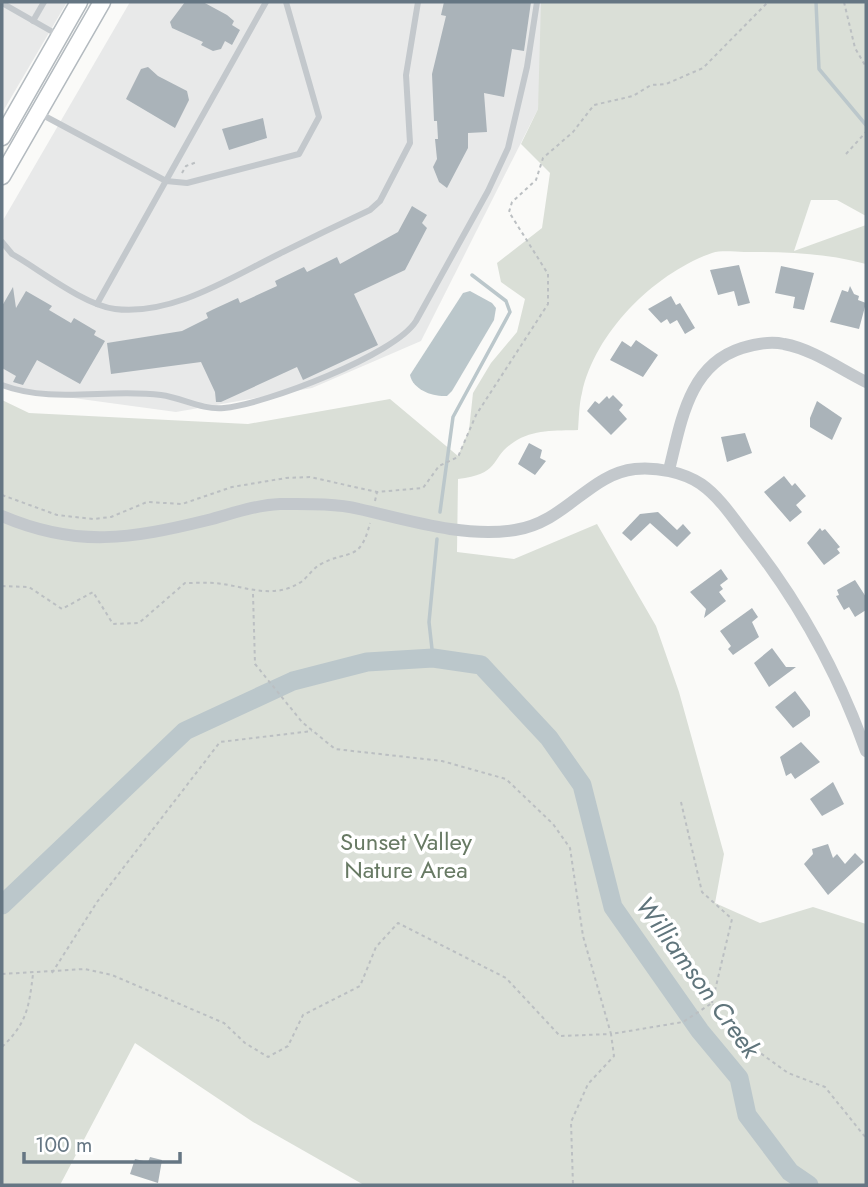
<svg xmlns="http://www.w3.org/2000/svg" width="868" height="1187" viewBox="0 0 868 1187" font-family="Jost,sans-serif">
  <rect width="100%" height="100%" fill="#fafaf8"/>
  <g fill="#e8e9e9">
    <polygon points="2,2 67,2 2,113"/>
    <polygon points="130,2 549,2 538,109 421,341 312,388 176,412 22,391 2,382 2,222"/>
  </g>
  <path fill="#dadfd7" d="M541,2H866V216L837,200H811L794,251L866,225V264C826,253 786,252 744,252C735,252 722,250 712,253C655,273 595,332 582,393C579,404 579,418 578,430C556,431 533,429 514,442C489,458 502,474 458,479L457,552L514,559L597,524L656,626L679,692L724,854L715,903L760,923L813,907L866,924V1185H364L253,1122L135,1043L60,1185H2V400L29,413L248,424L390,399L458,456L469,430L473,393L491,363L517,332L525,299L501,282L497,263L542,228L550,173L521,144L538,109Z"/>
  <path fill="#bbc7cb" d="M470,291L492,303L496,308L494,320L452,391L447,396C433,397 413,390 410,375L463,293Z"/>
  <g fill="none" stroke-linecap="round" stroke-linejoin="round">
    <g stroke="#bbc7cb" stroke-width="3.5">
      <polyline points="816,2 819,69 866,125"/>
      <polyline points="440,512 453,417 510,312 506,301 472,275"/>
      <polyline points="433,658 429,622 437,539"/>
    </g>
    <polyline stroke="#bbc7cb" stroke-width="19" points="2,905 185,731 293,681 367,662 433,658 481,665 549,738 582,785 613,907 700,1031 739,1078 747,1115 790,1172 809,1185"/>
  </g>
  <g fill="#aab3b9">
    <polygon points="185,2 203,2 227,15 234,21 232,25 240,30 232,45 225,41 221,49 213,51 201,45 203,42 172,28 170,22"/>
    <polygon points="444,2 531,2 524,51 512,49 504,97 484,93 487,132 468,133 468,148 447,188 439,182 433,167 437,159 435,139 438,139 437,121 434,121 432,74 446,16 441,15"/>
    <polygon points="148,67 158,76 187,91 189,100 175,128 126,99 141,69"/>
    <polygon points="263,118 267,138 229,150 222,129"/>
    <polygon points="412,206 427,215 422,223 427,228 405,270 354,294 378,345 303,380 297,367 221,402 216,402 215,392 201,362 111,374 107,343 182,331 208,318 206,313 214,309 238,298 240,303 277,286 275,281 304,267 307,272 337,257 340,264 398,232"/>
    <polygon points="739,265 750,303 738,306 734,291 718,295 710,270"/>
    <polygon points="781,266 814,273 804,310 793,308 795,297 775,293"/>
    <polygon points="850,286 854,294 859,296 858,300 866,303 859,329 830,322 842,290 848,292"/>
    <polygon points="13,287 16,308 26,291 52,306 49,310 71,323 74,318 96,331 94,335 105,341 80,384 37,360 23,385 13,382 16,376 2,368 2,306"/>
    <polygon points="671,296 676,305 680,303 695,328 685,334 677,320 670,324 667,319 661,323 648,309"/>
    <polygon points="636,340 658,355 643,377 610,360 622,341 631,347"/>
    <polygon points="613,395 623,405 619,410 627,419 611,435 587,411 595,401 599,404 607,396 609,399"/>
    <polygon points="817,401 842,418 832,440 810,427 810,418"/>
    <polygon points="745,433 752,453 727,462 721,437"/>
    <polygon points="529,443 542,450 540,458 546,461 535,475 518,464"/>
    <polygon points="784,476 792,486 795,483 806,496 796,505 802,512 790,522 764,492"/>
    <polygon points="658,512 677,530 683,524 691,533 677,547 650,523 631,541 622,533 640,514"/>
    <polygon points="820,528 822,531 825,529 840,547 837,549 840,553 824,565 807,543"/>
    <polygon points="721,569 728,579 720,585 723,589 719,592 726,601 704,618 706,609 690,592"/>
    <polygon points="855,580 866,597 866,610 855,617 849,607 844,610 836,596 839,595 837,590"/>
    <polygon points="752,608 758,617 752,622 759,637 733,655 728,649 731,646 720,631"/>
    <polygon points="772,648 786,667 796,667 769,687 754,663"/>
    <polygon points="795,691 810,711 810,716 793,728 775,707"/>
    <polygon points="801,742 820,762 795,779 791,773 786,776 780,757"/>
    <polygon points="833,782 844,804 822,816 810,799"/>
    <polygon points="828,844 833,858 837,854 845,864 855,853 864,862 828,895 804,864 813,854 812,849"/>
    <polygon points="150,1157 162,1160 158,1183 130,1174 135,1159 148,1162"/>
  </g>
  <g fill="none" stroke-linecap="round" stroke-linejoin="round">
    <g stroke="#b3babf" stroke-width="19">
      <g id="secondary">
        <polyline points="2,137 79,2"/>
        <polyline points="2,176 102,2"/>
      </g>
    </g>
    <g stroke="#bbbfc2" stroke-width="2" stroke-dasharray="3.5 3.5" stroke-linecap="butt">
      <polyline points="844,2 855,48 866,67"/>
      <polyline points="846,154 866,132"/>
      <polyline points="182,173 186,166 197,162"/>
      <polyline points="2,495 57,515 93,519 111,517 147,502 182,504 232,487 286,478 310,477 377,492"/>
      <polyline points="375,501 377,492 423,488 439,466 458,457 476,415 548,304 548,274 509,212 512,202 536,180 543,158 573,132 594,105 633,96 651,85 666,84 703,68 768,2"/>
      <path d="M2,586L29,587L62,609L93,592L113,624L139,623L185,583C197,583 210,582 223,584C249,588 275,599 301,582C308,577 313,568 321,564C349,549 360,563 370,523"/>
      <polyline points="253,594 255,664 302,722 335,749 442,761 506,779 553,824 570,848 583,936 611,1034 683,1022 712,1003 734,1034 788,1073 825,1087 866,1138"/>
      <polyline points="681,802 702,892 732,919 712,1003"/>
      <polyline points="52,973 97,902 220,742 312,731"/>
      <polyline points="2,974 85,969 112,975 224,1023 245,1043 268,1057 288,1046 303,1015 360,986 376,947 398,923 506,978 560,1036 611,1034 614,1056 588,1084 571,1122 573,1185"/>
      <path d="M2,1047C27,1023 29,1007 33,974"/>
    </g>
    <g stroke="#c3c8cc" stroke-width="6">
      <polyline points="2,3 58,35"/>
      <polyline points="33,21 44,2"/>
      <polyline points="39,113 166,181 187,183 299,154 319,117 286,2"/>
      <path d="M2,242L12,254C40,270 84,305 115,309C172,316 230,278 279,254C309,239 340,224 370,210L380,201L410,143L406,75L418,2"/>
      <polyline points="97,304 266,2"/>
      <path d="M2,385C52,404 109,388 161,395C183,398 201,410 224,408C266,404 395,355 416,321L488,191L508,148L527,67L537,2"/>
    </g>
    <g stroke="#c3c8cc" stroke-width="12">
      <path d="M669,470C681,423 688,365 742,348C755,344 770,341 784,344C812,349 840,369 866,382"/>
      <path d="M2,516C77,548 131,539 208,520C231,514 255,505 280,504C304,504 335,503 359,509C408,520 464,538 515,530C566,522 589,474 635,469C657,467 683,472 701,484C721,498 735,521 750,540C801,605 838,673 866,751"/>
    </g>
    <use href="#secondary" stroke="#fff" stroke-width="16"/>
  </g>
  <g text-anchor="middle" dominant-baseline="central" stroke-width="7" stroke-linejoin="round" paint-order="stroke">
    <g font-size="24" fill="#687a64" stroke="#fff">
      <text x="406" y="841">Sunset Valley<tspan x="406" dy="28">Nature Area</tspan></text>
    </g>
    <g font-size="26" font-style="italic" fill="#60757c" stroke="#fff">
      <text transform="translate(698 977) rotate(54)">Williamson Creek</text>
    </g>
  </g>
  <rect width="868" height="1187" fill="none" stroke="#657683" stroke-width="7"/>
  <path d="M24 1152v10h156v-10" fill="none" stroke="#657683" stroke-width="3.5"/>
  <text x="35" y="1152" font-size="21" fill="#657683" stroke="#ffffff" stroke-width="5" paint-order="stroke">100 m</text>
</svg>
